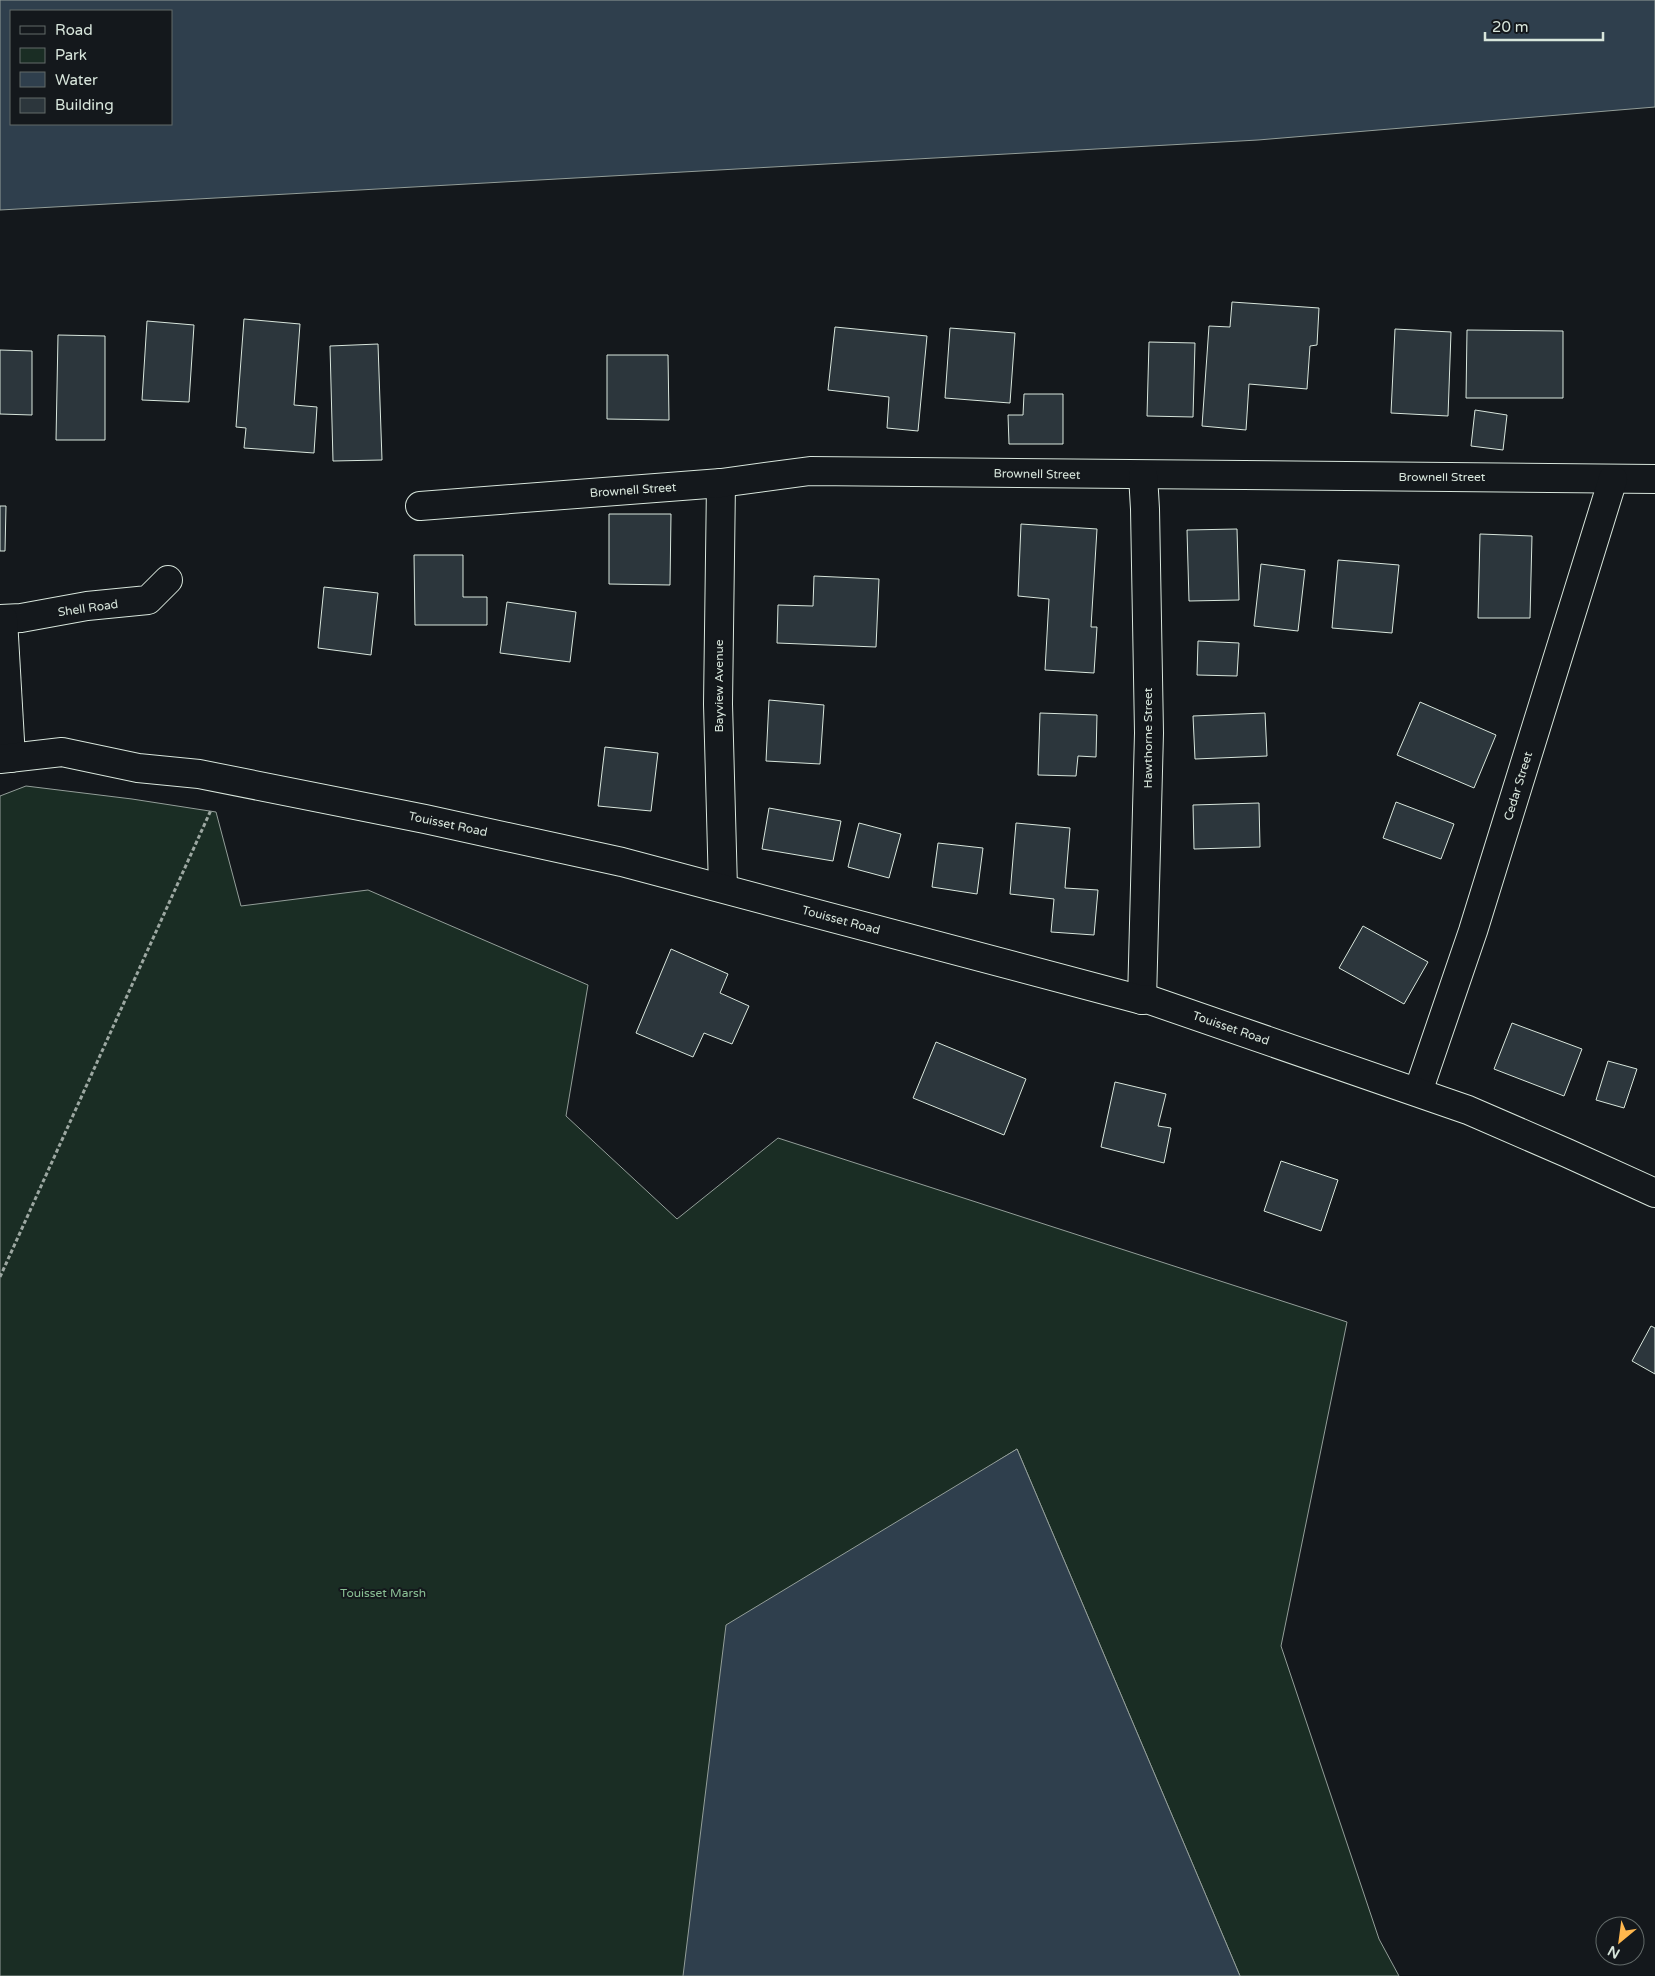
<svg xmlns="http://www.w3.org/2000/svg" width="1655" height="1976" viewBox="0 0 1655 1976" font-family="'Varela Round',sans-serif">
  <rect width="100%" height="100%" fill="#14181c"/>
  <polygon fill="#1a2d24" stroke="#939e99" points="26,786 132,799 216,812 241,906 368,890 588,985 566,1116 677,1219 778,1138 1347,1322 1281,1646 1379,1939 1399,1976 1240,1976 1017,1449 996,1462 789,1976 0,1976 0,796"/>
  <g fill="#2f3f4d" stroke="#939e99" fill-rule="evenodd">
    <path d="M0,0H1655V107L1258,140L0,210ZM11,11H171V124H11Z"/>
    <polygon points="1017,1449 1240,1976 683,1976 726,1625"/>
  </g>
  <g fill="#2c363c" stroke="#d8e6dc">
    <polygon points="1232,302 1319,308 1317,345 1310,346 1307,389 1249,384 1246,430 1202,426 1209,326 1230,327"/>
    <polygon points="244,319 300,324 294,405 317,407 314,453 244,448 246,428 236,427"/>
    <polygon points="147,321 194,325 189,402 142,400"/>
    <polygon points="835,327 927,336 918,431 887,428 889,397 828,390"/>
    <polygon points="950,328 1015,333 1010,403 945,398"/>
    <polygon points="1395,329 1451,332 1448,416 1391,413"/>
    <polygon points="1467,330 1563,331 1563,398 1466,398"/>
    <polygon points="58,335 105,336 105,440 56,440"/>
    <polygon points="1149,342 1195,343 1193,417 1147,416"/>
    <polygon points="378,344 382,460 333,461 330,346"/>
    <polygon points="0,350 32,351 32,415 0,414"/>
    <polygon points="607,355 668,355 669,420 607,419"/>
    <polygon points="1024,394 1063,394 1063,444 1009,444 1008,415 1023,415"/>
    <polygon points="1475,410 1507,415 1503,450 1471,446"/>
    <polygon points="0,506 6,506 5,551 0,551"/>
    <polygon points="609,514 671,514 670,585 609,584"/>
    <polygon points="1021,524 1097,529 1091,627 1097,627 1094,673 1045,670 1049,599 1018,596"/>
    <polygon points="1237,529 1239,600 1189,601 1187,530"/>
    <polygon points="1480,534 1532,536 1530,618 1478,618"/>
    <polygon points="414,555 463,555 463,597 487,597 487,625 415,625"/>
    <polygon points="1338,560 1399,565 1392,633 1332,628"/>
    <polygon points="1261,564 1305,570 1298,631 1254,626"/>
    <polygon points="814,576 879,579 876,647 777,643 778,605 813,606"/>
    <polygon points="324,587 378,593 371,655 318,648"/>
    <polygon points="507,602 576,612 570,662 500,653"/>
    <polygon points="1198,641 1239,643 1237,676 1197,675"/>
    <polygon points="769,700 824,705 820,764 766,761"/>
    <polygon points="1420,702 1496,735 1474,788 1397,755"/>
    <polygon points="1040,713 1097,715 1096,757 1078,756 1076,776 1038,775"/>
    <polygon points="1265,713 1267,756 1195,759 1193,716"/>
    <polygon points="605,747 658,753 651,811 598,806"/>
    <polygon points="1396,802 1454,824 1441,859 1383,838"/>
    <polygon points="1259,803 1260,847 1194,849 1193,805"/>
    <polygon points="769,808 841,821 833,861 762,849"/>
    <polygon points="859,823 901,834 889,878 848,867"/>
    <polygon points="1016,823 1070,828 1065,888 1098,890 1094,935 1051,932 1054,899 1010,894"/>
    <polygon points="938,843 983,848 977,894 932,887"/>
    <polygon points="1363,926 1428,962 1404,1004 1339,968"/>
    <polygon points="671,949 728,974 720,993 749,1006 732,1044 704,1033 693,1057 636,1033"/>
    <polygon points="1512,1023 1582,1049 1564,1096 1494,1069"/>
    <polygon points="936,1042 1026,1079 1004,1135 913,1098"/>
    <polygon points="1608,1061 1637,1069 1624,1108 1596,1100"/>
    <polygon points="1115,1082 1166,1094 1158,1126 1171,1128 1164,1163 1101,1147"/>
    <polygon points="1281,1161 1338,1180 1321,1231 1264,1211"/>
    <polygon points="1651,1326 1655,1328 1655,1374 1632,1361"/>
  </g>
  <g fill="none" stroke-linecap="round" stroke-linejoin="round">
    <g stroke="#d8e6dc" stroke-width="30">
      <g id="street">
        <polyline points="721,483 718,704 723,888"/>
        <polyline points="420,506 721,483 810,471 1655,479"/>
        <polyline points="0,619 21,618 87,606 148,600 168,580"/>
        <polyline points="3,619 11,758"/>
        <polyline points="1142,1000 1149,733 1145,509 1143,475"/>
        <polyline points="1418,1092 1473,931 1613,479"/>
      </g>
    </g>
    <g stroke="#d8e6dc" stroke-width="30">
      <polyline id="secondary" points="0,759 62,752 138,768 199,774 425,819 622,862 1142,1000 1147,999 1468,1110 1567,1153 1655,1193"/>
    </g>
    <polyline stroke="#9da8a2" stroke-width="3" stroke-dasharray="4 2.5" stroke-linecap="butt" points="0,1277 211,810"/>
    <use href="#street" stroke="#14181c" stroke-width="28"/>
    <use href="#secondary" stroke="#14181c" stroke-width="28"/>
  </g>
  <g text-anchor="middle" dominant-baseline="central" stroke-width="4" stroke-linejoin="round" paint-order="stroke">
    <g font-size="12" fill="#d8e6dc" stroke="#14181c">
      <text transform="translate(1037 474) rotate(1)">Brownell Street</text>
      <text x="1442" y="477">Brownell Street</text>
      <text transform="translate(633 490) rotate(-4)">Brownell Street</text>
      <text transform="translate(88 608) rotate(-8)">Shell Road</text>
      <text transform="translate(719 686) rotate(-90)">Bayview Avenue</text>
      <text transform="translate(1148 738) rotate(-90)">Hawthorne Street</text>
      <text transform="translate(1518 786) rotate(-73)">Cedar Street</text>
      <text transform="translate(448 824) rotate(12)">Touisset Road</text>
      <text transform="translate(841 920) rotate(15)">Touisset Road</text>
      <text transform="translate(1231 1028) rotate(19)">Touisset Road</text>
    </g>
    <g font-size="12" fill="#8ac095" stroke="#14181c">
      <text x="383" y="1593">Touisset Marsh</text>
    </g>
  </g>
  <rect x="10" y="10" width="162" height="115" fill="#14181c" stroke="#626a69"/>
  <rect x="20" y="26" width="25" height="8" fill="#14181c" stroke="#626a69"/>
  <text x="55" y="35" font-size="15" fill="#d8e6dc">Road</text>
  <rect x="20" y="48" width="25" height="15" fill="#1a2d24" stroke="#626a69"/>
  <text x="55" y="60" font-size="15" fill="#d8e6dc">Park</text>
  <rect x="20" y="72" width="25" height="15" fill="#2f3f4d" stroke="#626a69"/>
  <text x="55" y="85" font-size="15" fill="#d8e6dc">Water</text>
  <rect x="20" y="98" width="25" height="15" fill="#2c363c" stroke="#626a69"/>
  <text x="55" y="110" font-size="15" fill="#d8e6dc">Building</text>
  <g transform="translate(1620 1941) rotate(209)"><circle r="24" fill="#14181c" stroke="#626a69"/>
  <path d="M0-4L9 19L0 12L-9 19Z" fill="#ffb74d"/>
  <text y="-8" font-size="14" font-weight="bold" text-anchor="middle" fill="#d8e6dc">N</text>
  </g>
  <path d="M1485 32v8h118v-8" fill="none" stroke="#d8e6dc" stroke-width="2.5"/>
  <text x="1492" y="32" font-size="15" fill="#d8e6dc" stroke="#14181c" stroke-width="4" paint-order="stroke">20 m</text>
</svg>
